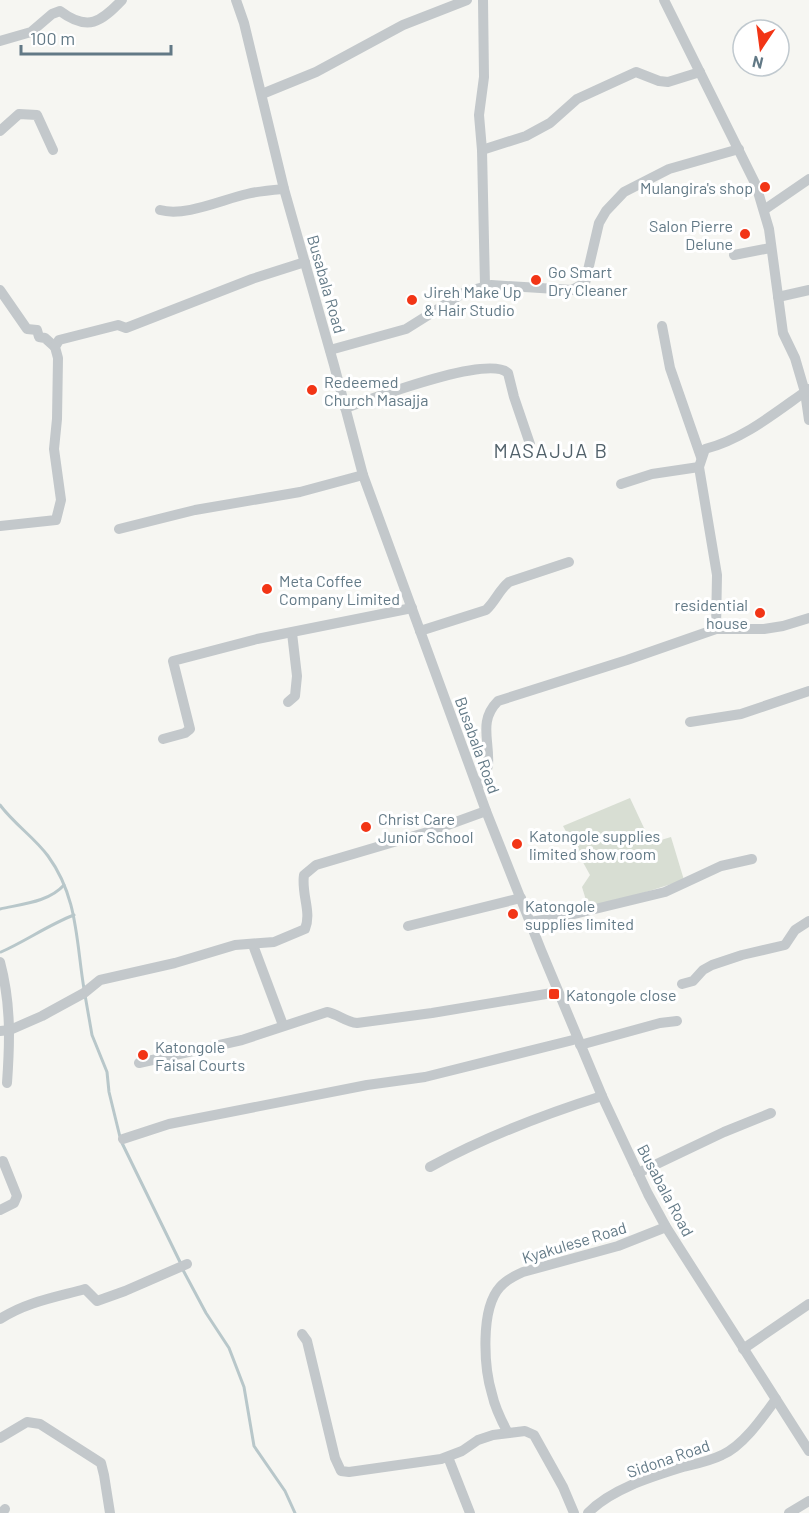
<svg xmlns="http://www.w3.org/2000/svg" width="809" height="1513" viewBox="0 0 809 1513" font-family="Barlow,sans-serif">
  <rect width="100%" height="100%" fill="#f6f6f2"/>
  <polygon fill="#d8ded3" points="630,798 651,843 671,837 684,880 589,910 582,887 590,875 563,826"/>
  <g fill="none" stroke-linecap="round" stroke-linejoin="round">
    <g stroke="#b8c7ca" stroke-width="3">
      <path d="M0,805C14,824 34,837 48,856C78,897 76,941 84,989"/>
      <path d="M0,909C22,904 49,902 64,885"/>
      <path d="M1,952C26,941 48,925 74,915"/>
      <polyline points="85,995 92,1035 107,1072 109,1092 120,1137"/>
      <polyline points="122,1143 181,1264"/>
      <polyline points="183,1270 206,1313 229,1348 244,1387 254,1446 285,1491 295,1513"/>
    </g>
    <g stroke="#c3c8cb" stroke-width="10">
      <polyline points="236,0 244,23 284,189 334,365 363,475 486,811 541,950 602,1096 648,1194 666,1227 809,1451"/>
      <polyline points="664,0 756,185 769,229 783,333 795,358 805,392 809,420"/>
      <path d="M0,41L31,32L52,14L60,11C88,32 101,22 122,0"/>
      <polyline points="262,94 316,72 403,25 467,0"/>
      <polyline points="0,131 19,114 37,115 53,150"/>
      <polyline points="482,150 479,115 484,77 483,0"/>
      <path d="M160,210C185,217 221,200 247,194C259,191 272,190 284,189"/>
      <polyline points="764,210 809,179"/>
      <polyline points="734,255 770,248"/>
      <polyline points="485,286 482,150 526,136 550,123 577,99 636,72 659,81 668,82 700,72"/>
      <polyline points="0,290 27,329 37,330 39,337 45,338 55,347"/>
      <polyline points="778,297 809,290"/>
      <polyline points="662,326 670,368 701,457"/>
      <polyline points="330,350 406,329 465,292 491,285 572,290 585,283 599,223 606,211 624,192 669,169 739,149"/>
      <path d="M345,408C372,399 488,354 508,373L514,397L530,444"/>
      <polyline points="621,484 652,474 699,467"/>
      <polyline points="0,526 56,520 61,500 54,449 57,419 58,358 55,347 59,340 118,325 126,328 252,279 305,262"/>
      <polyline points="119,529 195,510 300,492 363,475"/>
      <path d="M716,629L717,575L699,467L705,449C744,439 776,412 809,389"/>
      <path d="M420,631L486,610C495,602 499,590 509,582L569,562"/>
      <polyline points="288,702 295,696 297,676 292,633"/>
      <polyline points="690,722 741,714 809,691"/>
      <polyline points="163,739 185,733 190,729 173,661 257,639 412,608"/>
      <path d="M478,787C482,780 487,773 488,765C490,741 478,721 498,701L627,660L716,629H764L783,626L809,618"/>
      <polyline points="530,922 562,917 665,892 721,866 752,859"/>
      <polyline points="408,926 521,898"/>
      <polyline points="253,945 283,1025"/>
      <path d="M0,962C11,1003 10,1041 7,1083"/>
      <polyline points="682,984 693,981 703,970 712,965 742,955 785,945 795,930 809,921"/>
      <path d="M0,1031L10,1030L42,1016L84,993L100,980L175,963L235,945L274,942L305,929C312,912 301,894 304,875L316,865L431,831L486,811"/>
      <polyline points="580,1045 660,1023 677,1021"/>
      <path d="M139,1063L242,1040L327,1012C338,1014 346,1022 357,1023L432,1013L558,992"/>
      <polyline points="123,1139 169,1124 367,1085 425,1077 577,1039"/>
      <path d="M430,1167C485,1137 542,1115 602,1096"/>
      <polyline points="638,1173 724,1132 771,1113"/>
      <polyline points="0,1210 14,1203 17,1196 3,1161"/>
      <path d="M0,1319C26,1302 56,1297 85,1289L97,1301L125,1291L187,1264"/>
      <polyline points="302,1334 307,1341 335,1458 341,1471 349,1472 441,1459 462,1451 478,1440 493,1435 525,1431 534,1435 563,1487 574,1513"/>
      <polyline points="743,1349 809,1304"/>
      <path d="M508,1433C501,1420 495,1408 492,1394C484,1368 480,1309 500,1287C506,1280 514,1276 523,1272L618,1246L666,1227"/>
      <polyline points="0,1438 27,1422 40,1424 101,1463 104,1475 110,1513"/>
      <polyline points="448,1457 470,1513"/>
      <polyline points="2,1513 5,1509"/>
      <path d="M588,1513C611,1489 651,1477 683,1467C696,1464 710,1461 722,1455C743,1446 763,1417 776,1399"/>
      <polyline points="789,1513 809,1501"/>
    </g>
  </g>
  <g fill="#f23516" stroke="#fff" stroke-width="2">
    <circle cx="765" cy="187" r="6"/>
    <circle cx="745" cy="234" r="6"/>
    <circle cx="536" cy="280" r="6"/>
    <circle cx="412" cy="300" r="6"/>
    <circle cx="312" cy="390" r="6"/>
    <circle cx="267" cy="589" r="6"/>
    <circle cx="760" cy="613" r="6"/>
    <circle cx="366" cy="827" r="6"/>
    <circle cx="517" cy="844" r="6"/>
    <circle cx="513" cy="914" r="6"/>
    <rect x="548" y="988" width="12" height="12" rx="3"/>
    <circle cx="143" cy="1055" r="6"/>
  </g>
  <g text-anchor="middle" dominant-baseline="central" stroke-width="6" stroke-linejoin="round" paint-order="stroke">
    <g font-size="16" fill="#627986" stroke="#fff" text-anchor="start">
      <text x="753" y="187" text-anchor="end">Mulangira's shop</text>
      <text x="733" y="225" text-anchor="end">Salon Pierre<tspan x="733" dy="18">Delune</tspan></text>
      <text x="548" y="271">Go Smart<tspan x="548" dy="18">Dry Cleaner</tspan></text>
      <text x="424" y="291">Jireh Make Up<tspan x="424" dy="18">&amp; Hair Studio</tspan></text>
      <text x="324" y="381">Redeemed<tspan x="324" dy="18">Church Masajja</tspan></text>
      <text x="279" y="580">Meta Coffee<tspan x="279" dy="18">Company Limited</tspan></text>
      <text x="748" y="604" text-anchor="end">residential<tspan x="748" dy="18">house</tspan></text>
      <text x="378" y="818">Christ Care<tspan x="378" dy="18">Junior School</tspan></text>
      <text x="529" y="835">Katongole supplies<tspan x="529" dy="18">limited show room</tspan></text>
      <text x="525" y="905">Katongole<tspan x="525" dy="18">supplies limited</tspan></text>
      <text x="566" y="994">Katongole close</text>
      <text x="155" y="1046">Katongole<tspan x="155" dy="18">Faisal Courts</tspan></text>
    </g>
    <g font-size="16" fill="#627986" stroke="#fff">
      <text transform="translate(327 284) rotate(74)">Busabala Road</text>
      <text transform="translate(478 745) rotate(70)">Busabala Road</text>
      <text transform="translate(666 1190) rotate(62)">Busabala Road</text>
      <text transform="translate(574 1242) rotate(-17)">Kyakulese Road</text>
      <text transform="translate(668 1458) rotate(-19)">Sidona Road</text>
    </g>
    <g font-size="20" letter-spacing="1.5" fill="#51616a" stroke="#fff">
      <text x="551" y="450">MASAJJA B</text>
    </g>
  </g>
  <g transform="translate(761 48) rotate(193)"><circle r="28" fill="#ffffff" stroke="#c0c9cf" stroke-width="1.5"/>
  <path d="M0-4.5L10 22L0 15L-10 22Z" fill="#f23516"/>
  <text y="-9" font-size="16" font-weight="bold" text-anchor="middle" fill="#627986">N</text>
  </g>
  <path d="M21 45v9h150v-9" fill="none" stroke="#627986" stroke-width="3"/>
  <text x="30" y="45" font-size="18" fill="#627986" stroke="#ffffff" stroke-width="4.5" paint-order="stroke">100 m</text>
</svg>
